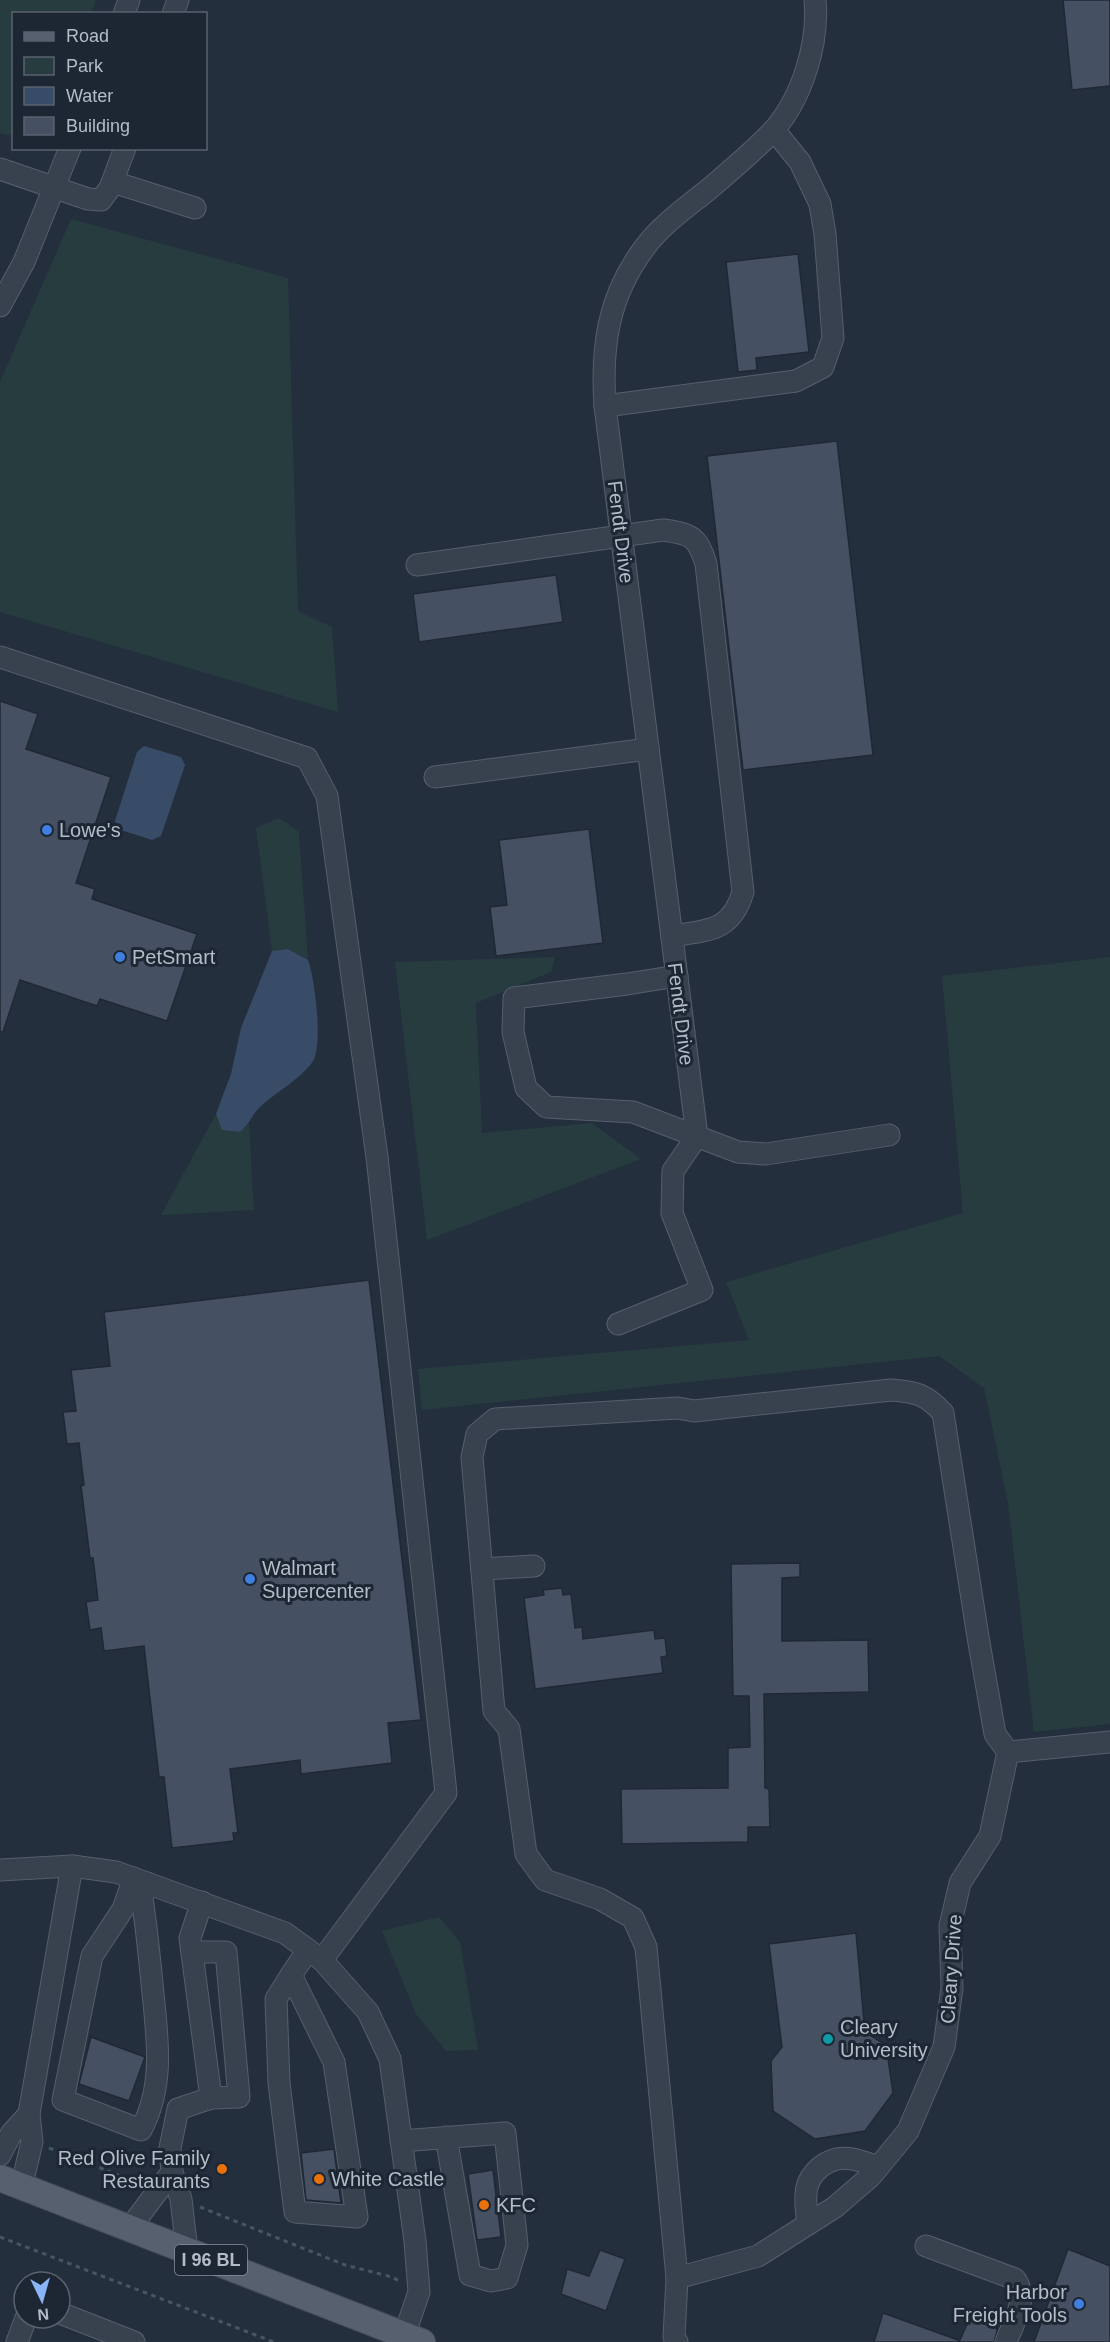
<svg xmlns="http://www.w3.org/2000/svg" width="1110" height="2342" viewBox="0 0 1110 2342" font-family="Arial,sans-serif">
  <rect width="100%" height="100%" fill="#242f3e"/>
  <g fill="#263c3f">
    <polygon points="0,0 96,0 91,13 14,14 13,136 0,133"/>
    <polygon points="71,219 288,278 298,611 332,627 338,712 0,612 0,382"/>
    <polygon points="279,818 299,832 308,960 288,949 272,951 256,828"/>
    <polygon points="555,957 551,972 476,1003 482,1133 592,1123 641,1159 427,1240 395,962"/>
    <polygon points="1110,957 1110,1724 1034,1732 1008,1503 984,1388 939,1356 422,1410 418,1369 749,1340 726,1282 963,1213 942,976"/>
    <polygon points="216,1114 223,1130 240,1132 249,1124 254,1210 161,1215"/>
    <polygon points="439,1917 460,1942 478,2050 446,2051 416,2014 382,1931"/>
  </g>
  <g fill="#394c67">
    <polygon points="144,746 181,757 185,765 161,836 152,840 118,829 115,821 137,752"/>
    <path d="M288,949L308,960C315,979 323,1044 313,1061C302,1078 275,1093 260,1107C251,1115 251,1123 240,1132L222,1130L216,1114L231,1074L241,1028L272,951Z"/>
  </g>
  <g fill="#455162" stroke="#1f2835" stroke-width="1.5">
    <polygon points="1063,0 1110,0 1110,86 1072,90"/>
    <polygon points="798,254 809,352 756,358 757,370 738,372 726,262"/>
    <polygon points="837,441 873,755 743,770 707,456"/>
    <polygon points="556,575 563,622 419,642 413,594"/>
    <polygon points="0,701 38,714 26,749 111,777 76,883 95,889 92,899 197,934 167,1021 100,999 97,1006 20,980 3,1032 0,1032"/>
    <polygon points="589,829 603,943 496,956 490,907 507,905 499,840"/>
    <polygon points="369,1280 421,1720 388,1723 392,1763 301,1774 300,1760 230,1769 238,1833 233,1833 234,1841 172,1848 164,1777 159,1777 144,1646 104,1651 101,1628 90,1630 86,1602 98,1600 93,1558 90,1558 81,1486 84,1485 79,1443 67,1444 63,1412 76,1411 71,1370 110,1366 104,1312"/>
    <polygon points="800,1563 800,1577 782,1578 782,1641 868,1640 869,1692 764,1694 765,1788 769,1789 770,1827 748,1827 748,1842 622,1844 621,1789 728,1788 728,1748 750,1747 749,1696 733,1696 731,1564"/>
    <polygon points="562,1588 563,1595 571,1594 575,1628 582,1627 583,1639 654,1630 655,1639 665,1638 667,1656 661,1657 663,1673 535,1689 524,1598 544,1595 543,1590"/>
    <polygon points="856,1933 865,2032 886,2045 893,2093 865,2131 815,2139 773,2111 771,2061 782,2047 769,1944"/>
    <polygon points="91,2037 145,2057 129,2101 79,2084"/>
    <polygon points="334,2149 341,2203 306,2200 301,2153"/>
    <polygon points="493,2170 501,2237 477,2240 468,2174"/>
    <polygon points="1068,2249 1110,2266 1110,2342 1034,2342"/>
    <polygon points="600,2250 625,2259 606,2311 561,2294 567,2269 589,2276"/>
    <polygon points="974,2309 994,2319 997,2331 994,2342 959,2342"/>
    <polygon points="883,2313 958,2340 958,2342 874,2342"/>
  </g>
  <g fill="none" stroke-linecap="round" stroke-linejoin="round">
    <g stroke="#565f6c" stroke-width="23">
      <g id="minor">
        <polyline points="124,14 129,0"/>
        <polyline points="173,14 178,0"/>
        <polyline points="0,169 88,199 101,200 110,188 125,148"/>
        <polyline points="113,182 195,208"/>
        <polyline points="0,306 24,262 70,148"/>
        <polyline points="605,406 796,381 823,367 833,338 825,234 820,204 800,162 774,130"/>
        <path d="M417,565L663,530C692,534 697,536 706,564L743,892C731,932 708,930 672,936"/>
        <polyline points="0,657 307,758 327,796 377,1157 446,1793 322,1960"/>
        <polyline points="435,777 648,749"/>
        <polyline points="677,976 627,984 514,998 513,1032 526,1088 546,1107 633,1112 738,1152 766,1154 889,1135"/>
        <path d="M697,1136L605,406C601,346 608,296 645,247C662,224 687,207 709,189C730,171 754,151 773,131C802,98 819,44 815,0"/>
        <polyline points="618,1324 702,1290 672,1213 673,1171 697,1136"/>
        <polyline points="482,1569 534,1566"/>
        <polyline points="0,1870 72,1866 116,1872 285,1933 322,1960 368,2012 390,2059 415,2241 419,2292 402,2342"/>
        <path d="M134,1878L123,1909L92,1956L63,2100L141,2130C164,2087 158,2041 153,1994C150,1962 147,1930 142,1898L147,1883"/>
        <polyline points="192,1952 226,1952 239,2097 211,2098"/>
        <polyline points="291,1975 276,1999 279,2083 295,2212 357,2217 334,2062 291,1975 308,1950"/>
        <polyline points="401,2141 505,2133 517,2245 507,2278 491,2281 470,2275 446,2137"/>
        <polyline points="0,2155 11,2134 29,2114"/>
        <polyline points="21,2188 32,2142 29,2114 72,1866"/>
        <path d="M808,2224C807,2215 805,2205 806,2195C806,2178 820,2163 837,2159C851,2156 866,2163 878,2167"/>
        <polyline points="129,2229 172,2172"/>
        <path d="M926,2246L1015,2279C1029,2299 1014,2321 1006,2342"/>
        <polyline points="187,2251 181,2199 172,2172 170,2148 178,2109 211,2098 190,1938 202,1902"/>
        <path d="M677,2278L646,1947L633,1918L600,1899L545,1880L526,1854L509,1729L494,1711L472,1457L477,1434L495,1419L678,1408L694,1411L891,1390C916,1392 926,1394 943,1413L978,1637L995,1734L1008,1752"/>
        <polyline points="60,2313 134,2342"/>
        <polyline points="17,2342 26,2318"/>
        <polyline points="677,2342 674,2337 677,2278 758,2256 835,2207 871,2176 908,2131 944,2047 952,1988 950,1926 960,1883 990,1836 1008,1752 1110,1742"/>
      </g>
    </g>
    <g stroke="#414a57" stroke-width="28">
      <polyline id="major" points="0,2178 422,2342"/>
    </g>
    <g stroke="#44595c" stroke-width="3" stroke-dasharray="4.5 4.5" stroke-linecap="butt">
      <polyline points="49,2148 141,2184"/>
      <polyline points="200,2207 345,2265 392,2277 399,2281"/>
      <polyline points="0,2237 274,2342"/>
    </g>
    <use href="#minor" stroke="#38414e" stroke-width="21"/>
    <use href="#major" stroke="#56606e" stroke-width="26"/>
  </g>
  <g fill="#3f7fe0" stroke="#1d2633" stroke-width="2">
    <circle cx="47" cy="830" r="6"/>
    <circle cx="120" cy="957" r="6"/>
    <circle cx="250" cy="1579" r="6"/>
    <circle cx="1079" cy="2304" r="6"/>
  </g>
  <circle fill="#0f9aa8" stroke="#1d2633" stroke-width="2" cx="828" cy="2039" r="6"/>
  <g fill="#e8710a" stroke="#1d2633" stroke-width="2">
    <circle cx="222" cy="2169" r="6"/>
    <circle cx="319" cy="2179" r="6"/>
    <circle cx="484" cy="2205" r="6"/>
  </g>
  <g text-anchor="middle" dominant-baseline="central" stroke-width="6" stroke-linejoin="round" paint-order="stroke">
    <rect fill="#1d2633" stroke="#878f9c" stroke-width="1.5" x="175" y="2245" width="72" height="30" rx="4.5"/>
    <g font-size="18" font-weight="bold" fill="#b4bcc9">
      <text x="211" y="2260">I 96 BL</text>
    </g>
    <g font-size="20" fill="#b4bcc9" stroke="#1d2633">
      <text transform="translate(621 532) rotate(83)">Fendt Drive</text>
      <text transform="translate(681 1014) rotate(83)">Fendt Drive</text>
      <text transform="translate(951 1969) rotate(-86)">Cleary Drive</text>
    </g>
    <g font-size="20" fill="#b4bcc9" stroke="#1d2633" text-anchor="start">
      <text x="59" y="830">Lowe's</text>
      <text x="132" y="957">PetSmart</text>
      <text x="262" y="1568">Walmart<tspan x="262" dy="23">Supercenter</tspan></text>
      <text x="840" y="2027">Cleary<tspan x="840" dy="23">University</tspan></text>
      <text x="210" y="2158" text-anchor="end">Red Olive Family<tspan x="210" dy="23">Restaurants</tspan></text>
      <text x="331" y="2179">White Castle</text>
      <text x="496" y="2205">KFC</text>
      <text x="1067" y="2292" text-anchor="end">Harbor<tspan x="1067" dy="23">Freight Tools</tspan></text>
    </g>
  </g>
  <rect x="12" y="12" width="195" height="138" fill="#1d2633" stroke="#59626f" stroke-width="1.5"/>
  <rect x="24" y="32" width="30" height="9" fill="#56606e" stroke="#59626f" stroke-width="1.5"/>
  <text x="66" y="42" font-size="18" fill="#b4bcc9">Road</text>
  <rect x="24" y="57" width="30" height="18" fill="#263c3f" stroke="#59626f" stroke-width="1.5"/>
  <text x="66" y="72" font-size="18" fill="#b4bcc9">Park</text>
  <rect x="24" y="87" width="30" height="18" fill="#394c67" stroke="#59626f" stroke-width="1.5"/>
  <text x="66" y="102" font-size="18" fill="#b4bcc9">Water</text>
  <rect x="24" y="117" width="30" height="18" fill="#455162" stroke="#59626f" stroke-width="1.5"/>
  <text x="66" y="132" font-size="18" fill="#b4bcc9">Building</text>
  <g transform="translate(42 2300) rotate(175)"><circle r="28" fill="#1d2633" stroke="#59626f" stroke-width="1.5"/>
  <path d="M0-4.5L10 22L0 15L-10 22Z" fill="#8ab4f8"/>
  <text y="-9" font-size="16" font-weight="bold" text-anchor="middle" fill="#b4bcc9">N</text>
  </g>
</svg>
